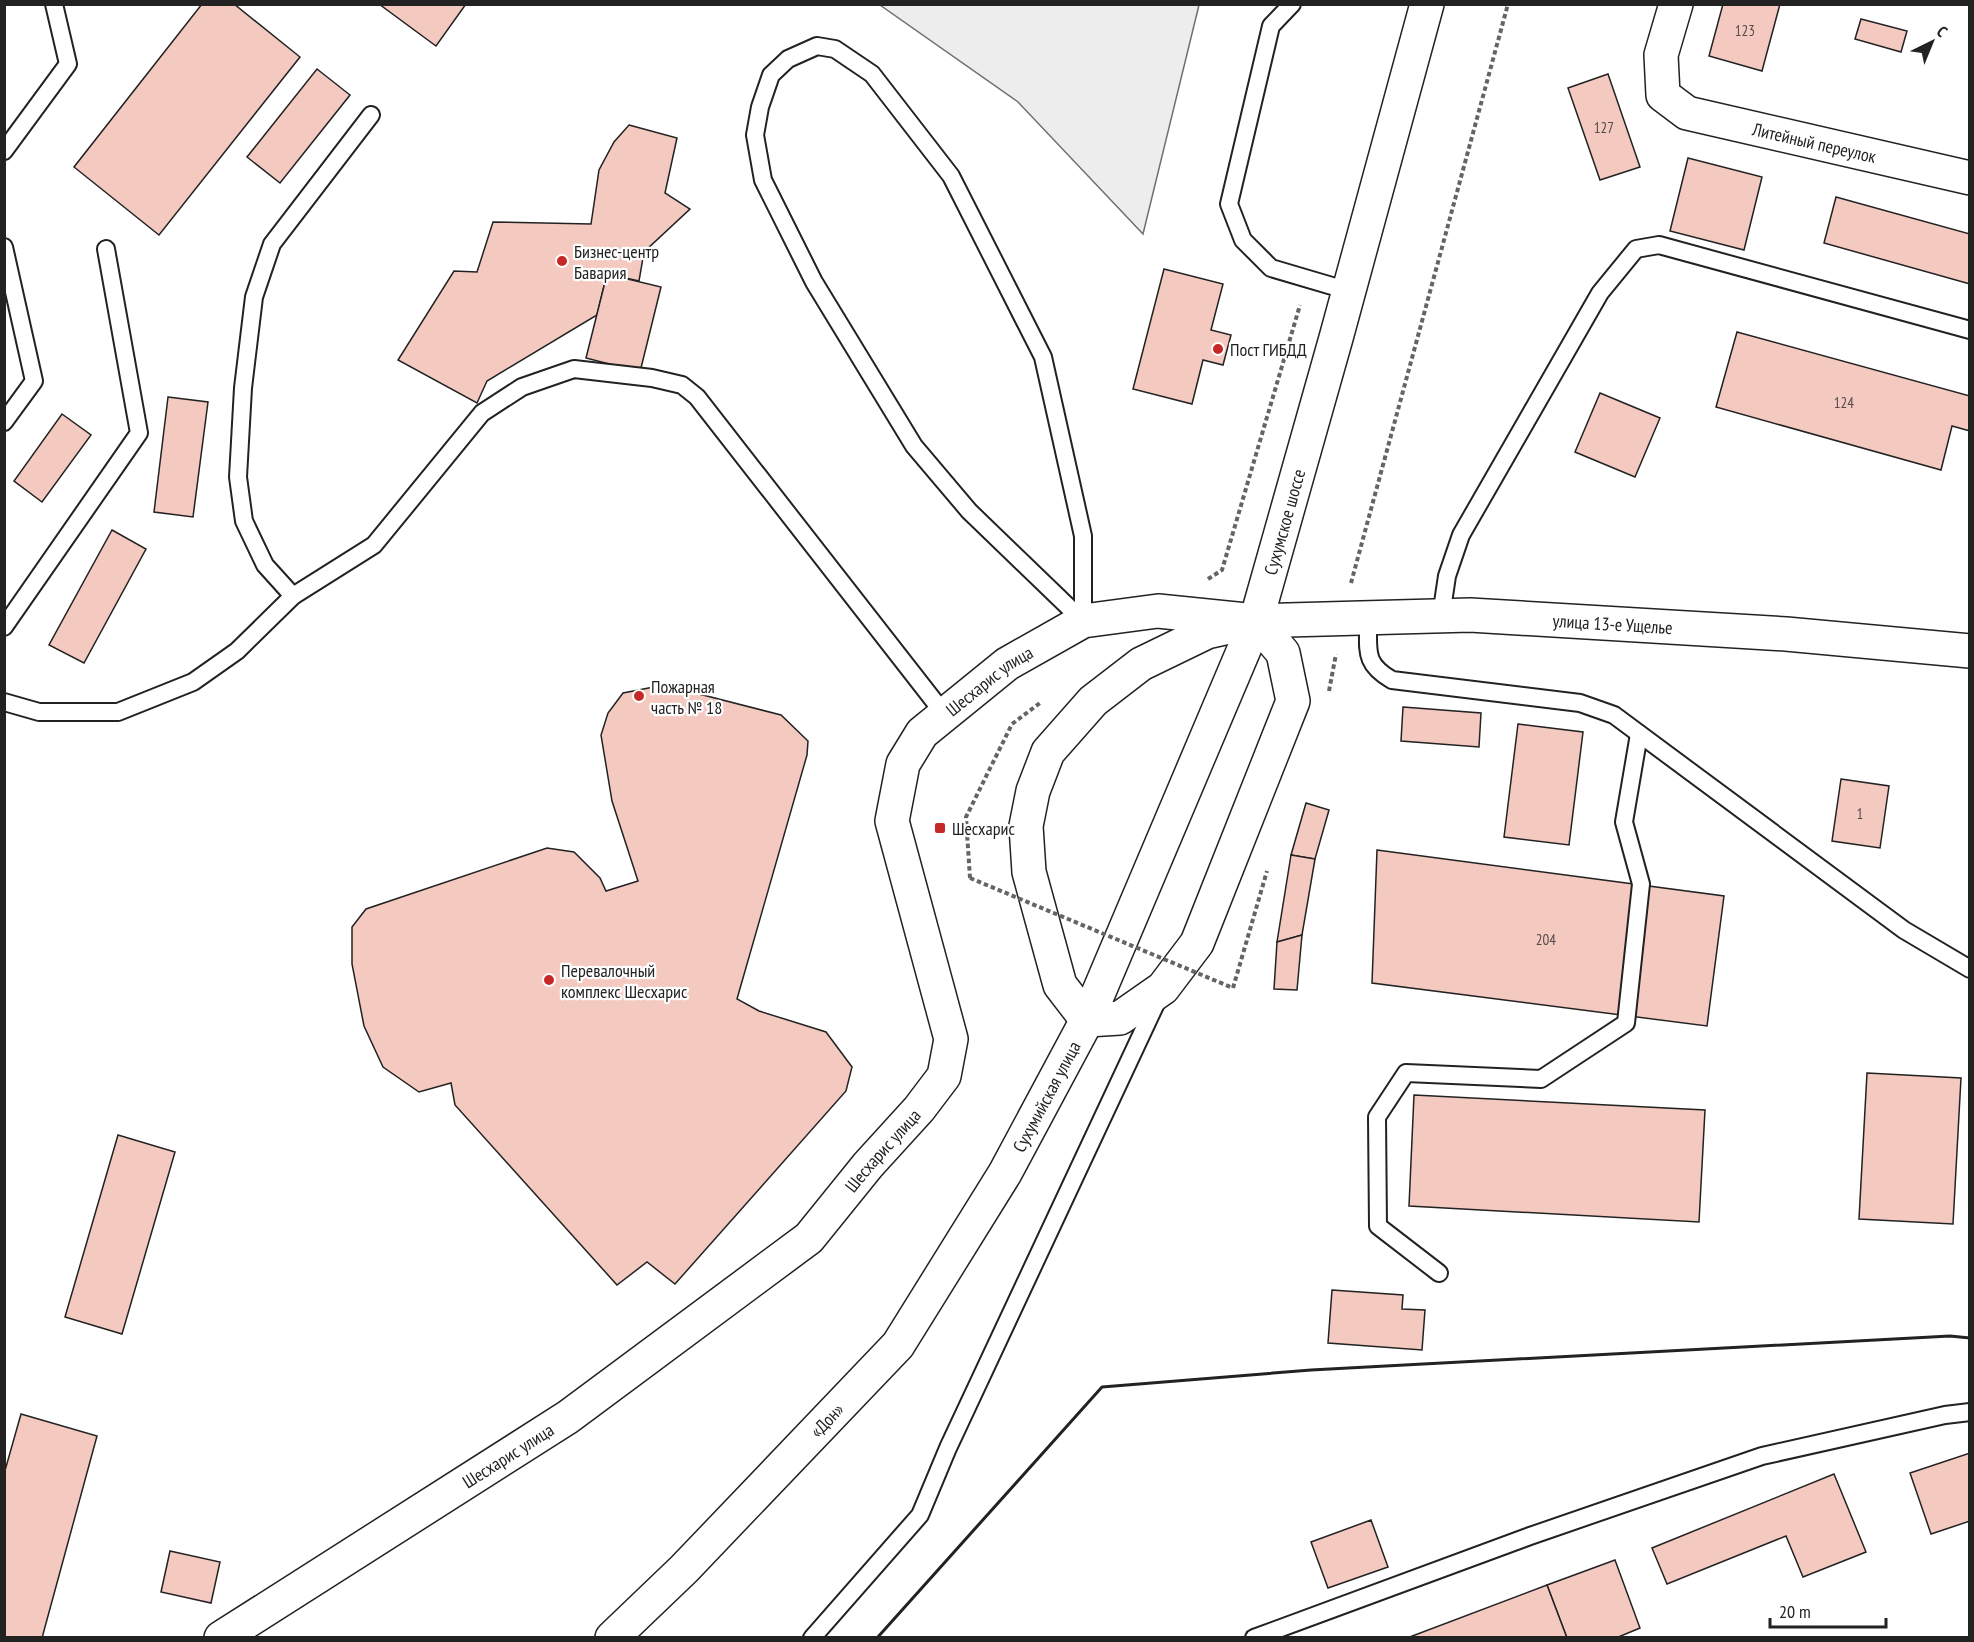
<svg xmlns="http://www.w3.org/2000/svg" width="1974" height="1642" viewBox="0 0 1974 1642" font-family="'PT Sans Narrow',sans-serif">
  <rect width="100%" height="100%" fill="#fff"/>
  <polygon fill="#ededed" stroke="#6f6f6f" stroke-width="1.5" points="880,5 1199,5 1143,234 1018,102"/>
  <g fill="#f3c9c0" stroke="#222" stroke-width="1.5">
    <polygon points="202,4 234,4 300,57 159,235 74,167"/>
    <polygon points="379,4 466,4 436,46"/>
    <polygon points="1723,4 1780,4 1762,71 1709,56"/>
    <polygon points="1861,19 1907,31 1901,52 1855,39"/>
    <polygon points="317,69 350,95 280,183 247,157"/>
    <polygon points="1608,74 1640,167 1600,180 1568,88"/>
    <polygon points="629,125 677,138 665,193 690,209 644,252 639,281 607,274 597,315 487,381 477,403 398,360 454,271 477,272 493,222 591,224 599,170 614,142"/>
    <polygon points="1688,158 1762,177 1744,250 1670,231"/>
    <polygon points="1836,197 1970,234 1970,284 1824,243"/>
    <polygon points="1164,269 1223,284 1211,330 1231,335 1223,365 1203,360 1192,404 1133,389"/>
    <polygon points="607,274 661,287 640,372 586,358"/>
    <polygon points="1737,332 1970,396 1970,431 1952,426 1941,470 1716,407"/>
    <polygon points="1600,393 1660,418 1635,477 1575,452"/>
    <polygon points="168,397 208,402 193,517 154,512"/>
    <polygon points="62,414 91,435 42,502 14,481"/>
    <polygon points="112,530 146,549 84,663 49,645"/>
    <polygon points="664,685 781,715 808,741 807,755 737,999 759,1011 826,1032 852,1067 846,1091 675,1284 647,1262 617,1285 455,1105 451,1083 419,1092 383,1067 364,1026 352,964 352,927 366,909 547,848 574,852 600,878 606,891 638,881 612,801 601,735 608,713 623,693"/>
    <polygon points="1403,707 1481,713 1479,747 1401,741"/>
    <polygon points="1518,724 1583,732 1569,845 1504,837"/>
    <polygon points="1841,779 1889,786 1880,848 1832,841"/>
    <polygon points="1306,803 1329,810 1315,859 1291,855"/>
    <polygon points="1377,850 1724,896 1707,1026 1372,983"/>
    <polygon points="1291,855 1315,859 1302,935 1277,942"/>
    <polygon points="1302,935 1297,990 1274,989 1277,942"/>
    <polygon points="1867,1073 1961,1078 1953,1224 1859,1219"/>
    <polygon points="1414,1095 1705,1110 1699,1222 1409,1206"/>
    <polygon points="118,1135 175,1152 122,1334 65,1317"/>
    <polygon points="1332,1290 1403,1295 1402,1309 1425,1310 1422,1350 1328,1343"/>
    <polygon points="21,1414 97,1436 42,1638 4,1638 4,1474"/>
    <polygon points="1970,1453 1970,1521 1931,1534 1910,1473"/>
    <polygon points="1834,1474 1866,1552 1803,1577 1786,1536 1667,1584 1652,1548"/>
    <polygon points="1371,1520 1388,1567 1328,1588 1311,1542"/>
    <polygon points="170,1551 220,1562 211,1603 161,1592"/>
    <polygon points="1615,1560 1640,1628 1616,1638 1567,1638 1547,1585"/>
    <polygon points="1547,1585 1567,1638 1407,1638"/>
  </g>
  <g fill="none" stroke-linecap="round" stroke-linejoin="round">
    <g stroke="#222" stroke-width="20">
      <g id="lane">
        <polyline points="1292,4 1271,26 1229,204 1243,240 1271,268 1349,291"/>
        <polygon points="817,46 835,49 872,74 951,176 1043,357 1083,536 1083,621 969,511 914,446 814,282 763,180 755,135 760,107 771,75 788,59"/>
        <polyline points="4,151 68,64 54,4"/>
        <polyline points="4,247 34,381 4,422"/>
        <polyline points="293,596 265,565 244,521 238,477 243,388 254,297 272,244 371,115"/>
        <polyline points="1441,616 1447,576 1461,535 1600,293 1636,249 1659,245 1970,330"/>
        <path d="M1368,618C1369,649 1362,663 1392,680L1580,703L1614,715L1904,930L1970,969"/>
        <polyline points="4,627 139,433 106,249"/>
        <polyline points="4,702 39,712 118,712 193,682 237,651 293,596 374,545 482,413 522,387 574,369 652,378 682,385 697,397 945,715"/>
        <polyline points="1439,1273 1378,1226 1377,1117 1406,1073 1541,1079 1626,1023 1641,884 1624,822 1639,734"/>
        <polyline points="812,1638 920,1515 948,1448 1159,997"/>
        <polyline points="1254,1638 1530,1536 1762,1456 1945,1415 1970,1412"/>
      </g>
    </g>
    <g stroke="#222" stroke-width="36">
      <g id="street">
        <path id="s1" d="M1676,4L1661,55L1663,95L1687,113L1970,178"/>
        <polygon points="1256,621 1283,653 1293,701 1197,943 1163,988 1120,1018 1087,1020 1060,985 1029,872 1026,826 1033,791 1048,752 1093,701 1141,664 1207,632"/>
        <path id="s2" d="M221,1638L568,1417L809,1238L868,1165L919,1109L944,1076L951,1039L892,821L903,764L922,733L1007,664L1083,621L1158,611L1256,621"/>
      </g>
    </g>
    <g stroke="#222" stroke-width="36">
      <g id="secondary">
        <path id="s3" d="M1256,621L1470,615L1786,634L1970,651"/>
      </g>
    </g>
    <g stroke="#222" stroke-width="36">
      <g id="highway">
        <path id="s4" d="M612,1638L684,1569L898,1345L1005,1173L1087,1020L1256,621L1336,338L1427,4"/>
      </g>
    </g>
    <g stroke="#646464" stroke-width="4" stroke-dasharray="4.5 3" stroke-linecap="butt">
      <polyline points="1208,579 1222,570 1300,305"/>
      <polyline points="1351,583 1508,4"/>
      <polyline points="1329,691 1336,654"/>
      <polyline points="970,878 966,817 1012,724 1040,703"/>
      <polyline points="1233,988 1267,871"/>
    </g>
    <use href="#lane" stroke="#fff" stroke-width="16"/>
    <use href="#street" stroke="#fff" stroke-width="33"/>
    <use href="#secondary" stroke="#fff" stroke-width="33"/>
    <use href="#highway" stroke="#fff" stroke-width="33"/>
    <polyline stroke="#646464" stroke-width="4" stroke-dasharray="4.5 3" stroke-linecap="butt" points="970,878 1233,988"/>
    <polyline stroke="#222" stroke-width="3" points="877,1638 1102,1387 1311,1370 1950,1336 1970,1338"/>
  </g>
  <g fill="#c62828" stroke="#fff" stroke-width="2">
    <circle cx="562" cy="261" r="6"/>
    <circle cx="1218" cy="349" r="6"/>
    <circle cx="639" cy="696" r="6"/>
    <rect x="934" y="822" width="12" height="12" rx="3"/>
    <circle cx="549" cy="980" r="6"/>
  </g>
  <g text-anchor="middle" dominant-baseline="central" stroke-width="4.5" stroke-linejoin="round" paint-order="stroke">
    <g font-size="15" fill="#564c4a">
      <text x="1745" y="30">123</text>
      <text x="1604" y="127">127</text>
      <text x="1844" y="402">124</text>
      <text x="1860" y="813">1</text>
      <text x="1546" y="939">204</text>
    </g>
    <g font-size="18" fill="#222" stroke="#fff">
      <text stroke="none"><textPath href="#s1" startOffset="254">Литейный переулок</textPath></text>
      <text stroke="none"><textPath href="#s4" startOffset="1322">Сухумское шоссе</textPath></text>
      <text stroke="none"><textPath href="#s3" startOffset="357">улица 13-е Ущелье</textPath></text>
      <text stroke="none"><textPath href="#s2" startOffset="1366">Шесхарис улица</textPath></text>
      <text stroke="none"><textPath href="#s4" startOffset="699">Сухумийская улица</textPath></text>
      <text stroke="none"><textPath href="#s2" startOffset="826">Шесхарис улица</textPath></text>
      <text stroke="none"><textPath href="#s4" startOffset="306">«Дон»</textPath></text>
      <text stroke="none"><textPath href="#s2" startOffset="340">Шесхарис улица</textPath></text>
    </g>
    <g font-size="18" fill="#222" stroke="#fff" text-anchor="start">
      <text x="574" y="251">Бизнес-центр<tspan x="574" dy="21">Бавария</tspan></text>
      <text x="1230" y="349">Пост ГИБДД</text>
      <text x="651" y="686">Пожарная<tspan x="651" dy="21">часть № 18</tspan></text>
      <text x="952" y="828">Шесхарис</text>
      <text x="561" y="970">Перевалочный<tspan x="561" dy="21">комплекс Шесхарис</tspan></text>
    </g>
  </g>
  <rect width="1974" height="1642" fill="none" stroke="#222222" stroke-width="12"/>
  <g transform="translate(1932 42) rotate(43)" stroke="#ffffff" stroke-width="4.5" paint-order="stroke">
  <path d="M0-4.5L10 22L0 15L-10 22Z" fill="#222222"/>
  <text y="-9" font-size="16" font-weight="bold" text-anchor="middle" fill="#222222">С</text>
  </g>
  <path d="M1770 1618v9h116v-9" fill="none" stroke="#222222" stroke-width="3"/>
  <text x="1779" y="1618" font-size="18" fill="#222222" stroke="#ffffff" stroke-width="4.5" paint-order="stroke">20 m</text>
</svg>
